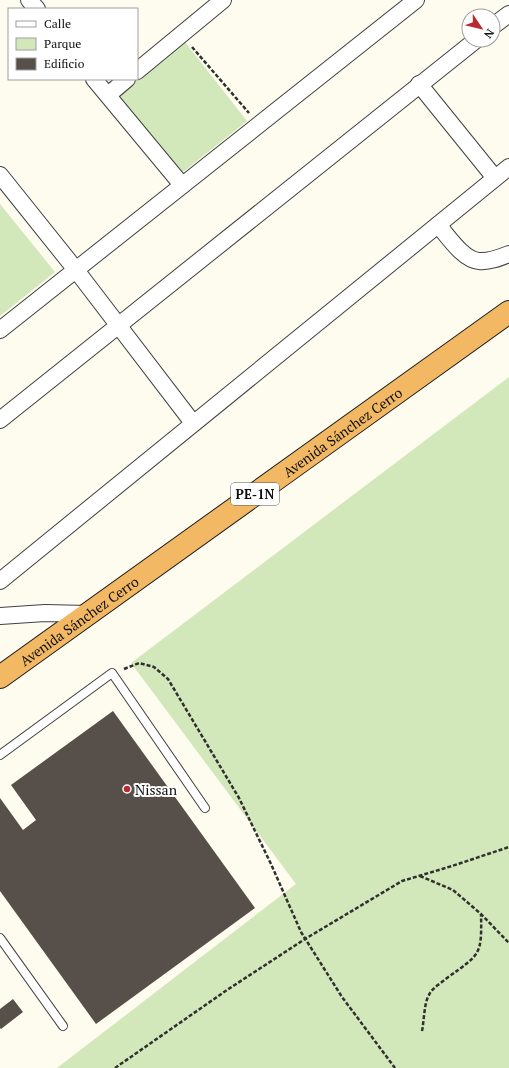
<svg xmlns="http://www.w3.org/2000/svg" width="509" height="1068" viewBox="0 0 509 1068" font-family="'PT Serif',serif">
  <rect width="100%" height="100%" fill="#fefbef"/>
  <g fill="#d2e8ba">
    <polygon points="185,42 247,121 178,176 115,97"/>
    <polygon points="0,204 55,272 0,316"/>
    <polygon points="509,377 509,1068 57,1068 296,884 131,663"/>
  </g>
  <g fill="#564f4a">
    <polygon points="113,711 255,908 96,1024 0,891 0,798 23,830 36,820 11,785"/>
    <polygon points="13,999 23,1012 1,1029 0,1028 0,1009"/>
  </g>
  <g fill="none" stroke-linecap="round" stroke-linejoin="round">
    <g stroke="#414141" stroke-width="10">
      <g id="service">
        <polyline points="0,755 112,673 205,808"/>
        <polyline points="0,938 63,1026"/>
      </g>
    </g>
    <g stroke="#414141" stroke-width="18">
      <g id="minor">
        <polyline points="29,0 37,9"/>
        <polyline points="493,26 509,14"/>
        <polyline points="137,71 223,0"/>
        <polyline points="94,79 182,185"/>
        <polyline points="419,84 495,178"/>
        <polyline points="108,95 127,79"/>
        <polyline points="0,175 76,270 193,423"/>
        <path d="M438,225C448,236 463,260 479,261C489,262 499,258 509,254"/>
        <polyline points="0,330 416,0"/>
        <polyline points="0,420 476,40"/>
        <polyline points="0,581 509,167"/>
        <polyline points="0,616 45,613 88,614"/>
      </g>
    </g>
    <g stroke="#1f1f1f" stroke-width="24">
      <g id="trunk">
        <path id="s1" d="M0,677L509,312"/>
      </g>
    </g>
    <g stroke="#303030" stroke-width="2.5" stroke-dasharray="4 2" stroke-linecap="butt">
      <polyline points="192,47 249,113"/>
      <polyline points="124,669 139,663 154,667 168,679 239,798 271,864 301,932 342,997 395,1068"/>
      <polyline points="420,876 453,890 481,914 509,943"/>
      <path d="M422,1031C424,1022 424,1003 429,995C432,988 441,983 447,978C480,954 482,956 481,914"/>
      <polyline points="115,1068 227,990 305,939 402,881 452,866 509,847"/>
    </g>
    <use href="#service" stroke="#fff" stroke-width="8"/>
    <use href="#minor" stroke="#fff" stroke-width="16"/>
    <use href="#trunk" stroke="#f2b863" stroke-width="22"/>
  </g>
  <circle fill="#ba2a31" stroke="#fff" stroke-width="1.5" cx="127" cy="789" r="4"/>
  <g text-anchor="middle" dominant-baseline="central" stroke-width="4" stroke-linejoin="round" paint-order="stroke">
    <rect fill="#fff" stroke="#565656" stroke-width="1" x="231" y="483" width="48" height="22" rx="3"/>
    <g font-size="13" font-weight="bold" fill="#0e0e0e">
      <text x="255" y="494">PE-1N</text>
    </g>
    <g font-size="14" fill="#0e0e0e" stroke="#fff">
      <text stroke="none"><textPath href="#s1" startOffset="421">Avenida Sánchez Cerro</textPath></text>
      <text stroke="none"><textPath href="#s1" startOffset="97">Avenida Sánchez Cerro</textPath></text>
    </g>
    <g font-size="14" fill="#0e0e0e" stroke="#fff" text-anchor="start">
      <text x="135" y="789">Nissan</text>
    </g>
  </g>
  <rect x="8" y="8" width="130" height="72" fill="#ffffff" stroke="#9f9f9f"/>
  <rect x="16" y="21" width="20" height="6" fill="#ffffff" stroke="#9f9f9f"/>
  <text x="44" y="28" font-size="12" fill="#0e0e0e">Calle</text>
  <rect x="16" y="38" width="20" height="12" fill="#d2e8ba" stroke="#9f9f9f"/>
  <text x="44" y="48" font-size="12" fill="#0e0e0e">Parque</text>
  <rect x="16" y="58" width="20" height="12" fill="#564f4a" stroke="#9f9f9f"/>
  <text x="44" y="68" font-size="12" fill="#0e0e0e">Edificio</text>
  <g transform="translate(481 28) rotate(125)"><circle r="19" fill="#ffffff" stroke="#9f9f9f"/>
  <path d="M0-3L7 15L0 10L-7 15Z" fill="#ba2a31"/>
  <text y="-6" font-size="11" font-weight="bold" text-anchor="middle" fill="#0e0e0e">N</text>
  </g>
</svg>
